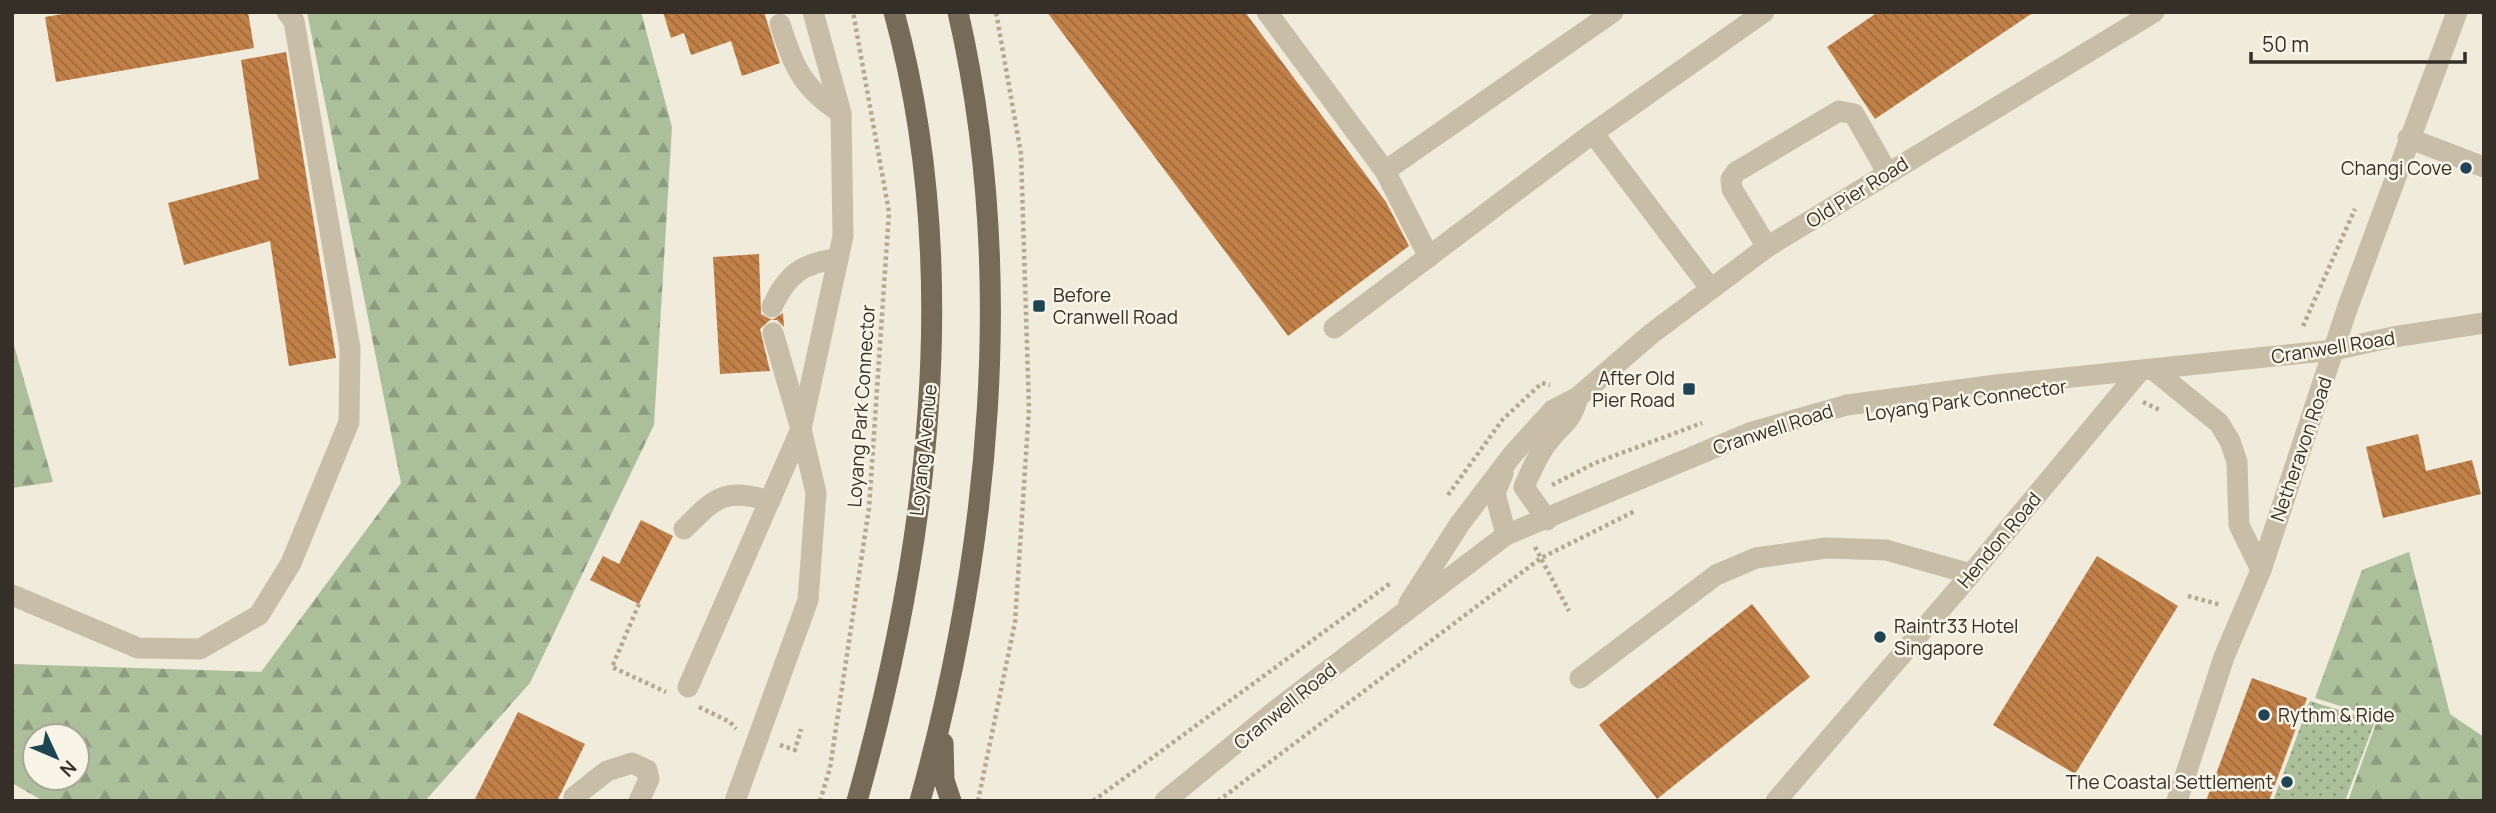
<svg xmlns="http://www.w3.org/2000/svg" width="2496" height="813" viewBox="0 0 2496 813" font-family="Manrope,sans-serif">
  <defs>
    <pattern id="forest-firs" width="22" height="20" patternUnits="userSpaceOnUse" patternTransform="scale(1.75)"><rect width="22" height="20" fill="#abbf9b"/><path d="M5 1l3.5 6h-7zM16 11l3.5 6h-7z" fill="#8c9c7e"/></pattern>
    <pattern id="garden-dots" width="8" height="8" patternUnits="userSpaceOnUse" patternTransform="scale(1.75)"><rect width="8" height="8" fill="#abbf9b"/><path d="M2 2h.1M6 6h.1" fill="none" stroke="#8c9c7e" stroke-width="1.8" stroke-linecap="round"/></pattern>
    <pattern id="building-back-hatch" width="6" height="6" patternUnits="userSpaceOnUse" patternTransform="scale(1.75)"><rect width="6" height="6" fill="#c18148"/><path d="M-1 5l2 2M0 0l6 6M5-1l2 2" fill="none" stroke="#9e6a3c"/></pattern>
  </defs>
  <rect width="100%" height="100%" fill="#f0ebdb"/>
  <g fill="url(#forest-firs)" fill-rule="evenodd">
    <path d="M307,12H641L672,127L654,425L530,683L425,801H43L12,783V664L261,672L401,483ZM35,736H77V778H35Z"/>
    <polygon points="12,338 53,482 12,488"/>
    <polygon points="2409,552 2450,714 2484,737 2484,801 2348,801 2378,718 2315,698 2362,570"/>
  </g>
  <polygon fill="url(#garden-dots)" points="2310,701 2375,721 2345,801 2273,801"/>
  <g fill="url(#building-back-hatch)">
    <polygon points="74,12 248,12 254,48 56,82 45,17"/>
    <polygon points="663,12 764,12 780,63 742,76 731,41 691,55 684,33 671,38"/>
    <polygon points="1047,12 1245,12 1386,202 1409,246 1288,336"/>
    <polygon points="1878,12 2034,12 1875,119 1827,47"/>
    <polygon points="286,52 336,358 289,366 270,241 184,265 168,203 259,179 241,60"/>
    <polygon points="759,254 761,314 772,320 783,313 784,327 777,320 770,320 760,329 770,371 720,374 713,257"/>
    <polygon points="2418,434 2426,471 2472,460 2481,494 2383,518 2366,447"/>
    <polygon points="641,520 673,536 639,604 590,580 603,556 619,564"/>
    <polygon points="2097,556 2178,606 2075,774 1993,725"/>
    <polygon points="1752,604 1810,677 1657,799 1599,725"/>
    <polygon points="2252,678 2307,698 2269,801 2206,801"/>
    <polygon points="518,712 585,744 557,801 474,801"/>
  </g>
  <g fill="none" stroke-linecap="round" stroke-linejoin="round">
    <g stroke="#b4a891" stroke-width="4.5" stroke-dasharray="3.5 3.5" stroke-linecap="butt">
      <polyline points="2303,326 2355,209"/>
      <polyline points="2143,402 2160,410"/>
      <polyline points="1552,485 1595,463 1702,423"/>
      <polyline points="1448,495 1503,419 1542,383 1550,385"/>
      <polyline points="1535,547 1569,611"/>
      <polyline points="2188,596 2221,605"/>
      <polyline points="639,604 612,667 666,692"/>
      <polyline points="699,707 730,722 736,729"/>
      <polyline points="780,745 795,750 801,729"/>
      <polyline points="820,801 830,768 869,508 889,212 853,12"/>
      <polyline points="978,801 1015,622 1029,409 1021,154 996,12"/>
      <polyline points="1093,801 1392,582"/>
      <polyline points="1218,801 1541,558 1635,511"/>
    </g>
    <g stroke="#c8bea7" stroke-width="21">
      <polyline points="1267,12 1385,171 1429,257"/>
      <path d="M780,24C793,66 803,89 841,113"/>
      <polyline points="1593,133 1710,288"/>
      <polyline points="2408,138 2484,167"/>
      <polyline points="1385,171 1613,12"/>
      <polyline points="1767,247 1732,189 1731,179 1736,172 1839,111 1854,114 1887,172"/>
      <path d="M772,307C786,276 802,262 838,259"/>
      <polyline points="1334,328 1593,133 1764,12"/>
      <polyline points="2155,371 2219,423 2230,441 2237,462 2239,525 2261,570"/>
      <polyline points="1503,474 1495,493 1506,535"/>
      <path d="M1547,520L1524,487C1531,471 1537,456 1548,442C1563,422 1570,425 1578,397"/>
      <path d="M684,529C715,498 724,487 770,501"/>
      <polyline points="12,595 138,648 200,649 259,615 291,563 349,422 350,348 294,21 287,12"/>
      <polyline points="1409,603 1459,525 1513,454 1553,410 1578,397 1651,334 1767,247 2154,12"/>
      <polyline points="1580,678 1716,575 1756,558 1826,548 1886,550 1971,574"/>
      <polyline points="688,687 801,429 773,333"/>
      <polyline points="574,797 607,771 632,763 647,770 649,779 639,801"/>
      <polyline points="735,801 808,600 816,493 801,429 843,236 841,113 813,12"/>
      <polyline points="1165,801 1275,711 1506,535 1752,432 1847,405 1996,385 2334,350 2393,337 2484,323"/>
      <polyline points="1776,801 1971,574 2138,373"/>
      <polyline points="2177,801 2224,657 2261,570 2347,309 2457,12"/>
    </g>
    <g stroke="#766a59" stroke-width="21">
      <polyline points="943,743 944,780 951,801"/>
      <path d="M857,801C928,548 964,269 894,12"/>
      <path d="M920,801C990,549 1017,269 958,12"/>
    </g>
  </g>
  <g fill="#1f4554" stroke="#f8f4e7" stroke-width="2.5">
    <circle cx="2466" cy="168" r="7"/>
    <rect x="1032" y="299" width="14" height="14" rx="3.5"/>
    <rect x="1682" y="382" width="14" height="14" rx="3.5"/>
    <circle cx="1880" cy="637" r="7"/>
    <circle cx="2264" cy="715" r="7"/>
    <circle cx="2287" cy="782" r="7"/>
  </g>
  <g text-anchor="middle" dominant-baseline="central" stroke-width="5" stroke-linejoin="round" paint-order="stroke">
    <g font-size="19" fill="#352f27" stroke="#f8f4e7" text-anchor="end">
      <text x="2452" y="168">Changi Cove</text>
      <text x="1053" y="295" text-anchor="start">Before<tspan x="1053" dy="22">Cranwell Road</tspan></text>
      <text x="1675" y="378">After Old<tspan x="1675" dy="22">Pier Road</tspan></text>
      <text x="1894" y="626" text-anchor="start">Raintr33 Hotel<tspan x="1894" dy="22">Singapore</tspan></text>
      <text x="2278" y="715" text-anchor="start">Rythm &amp; Ride</text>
      <text x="2273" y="782">The Coastal Settlement</text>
    </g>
    <g font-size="19" fill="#352f27" stroke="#f8f4e7">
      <text transform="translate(1857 192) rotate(-32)">Old Pier Road</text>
      <text transform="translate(2333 347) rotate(-9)">Cranwell Road</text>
      <text transform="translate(1966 400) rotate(-8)">Loyang Park Connector</text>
      <text transform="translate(861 406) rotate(-86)">Loyang Park Connector</text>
      <text transform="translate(1773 429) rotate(-18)">Cranwell Road</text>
      <text transform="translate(2301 449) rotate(-71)">Netheravon Road</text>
      <text transform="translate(923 450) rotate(-84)">Loyang Avenue</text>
      <text transform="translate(1999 540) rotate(-50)">Hendon Road</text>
      <text transform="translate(1285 706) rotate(-39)">Cranwell Road</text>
    </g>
  </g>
  <rect width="2496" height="813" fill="none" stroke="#352f27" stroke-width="28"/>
  <g transform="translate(56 757) rotate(134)"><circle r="33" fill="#f8f4e7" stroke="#aaa59a" stroke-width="2"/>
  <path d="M0-5L12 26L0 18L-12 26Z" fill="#1f4554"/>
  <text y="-10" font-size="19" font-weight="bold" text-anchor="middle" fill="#352f27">N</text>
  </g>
  <path d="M2251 52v10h214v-10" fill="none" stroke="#352f27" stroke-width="3.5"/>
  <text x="2262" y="52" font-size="21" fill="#352f27" stroke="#f8f4e7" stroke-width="5" paint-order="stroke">50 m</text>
</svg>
